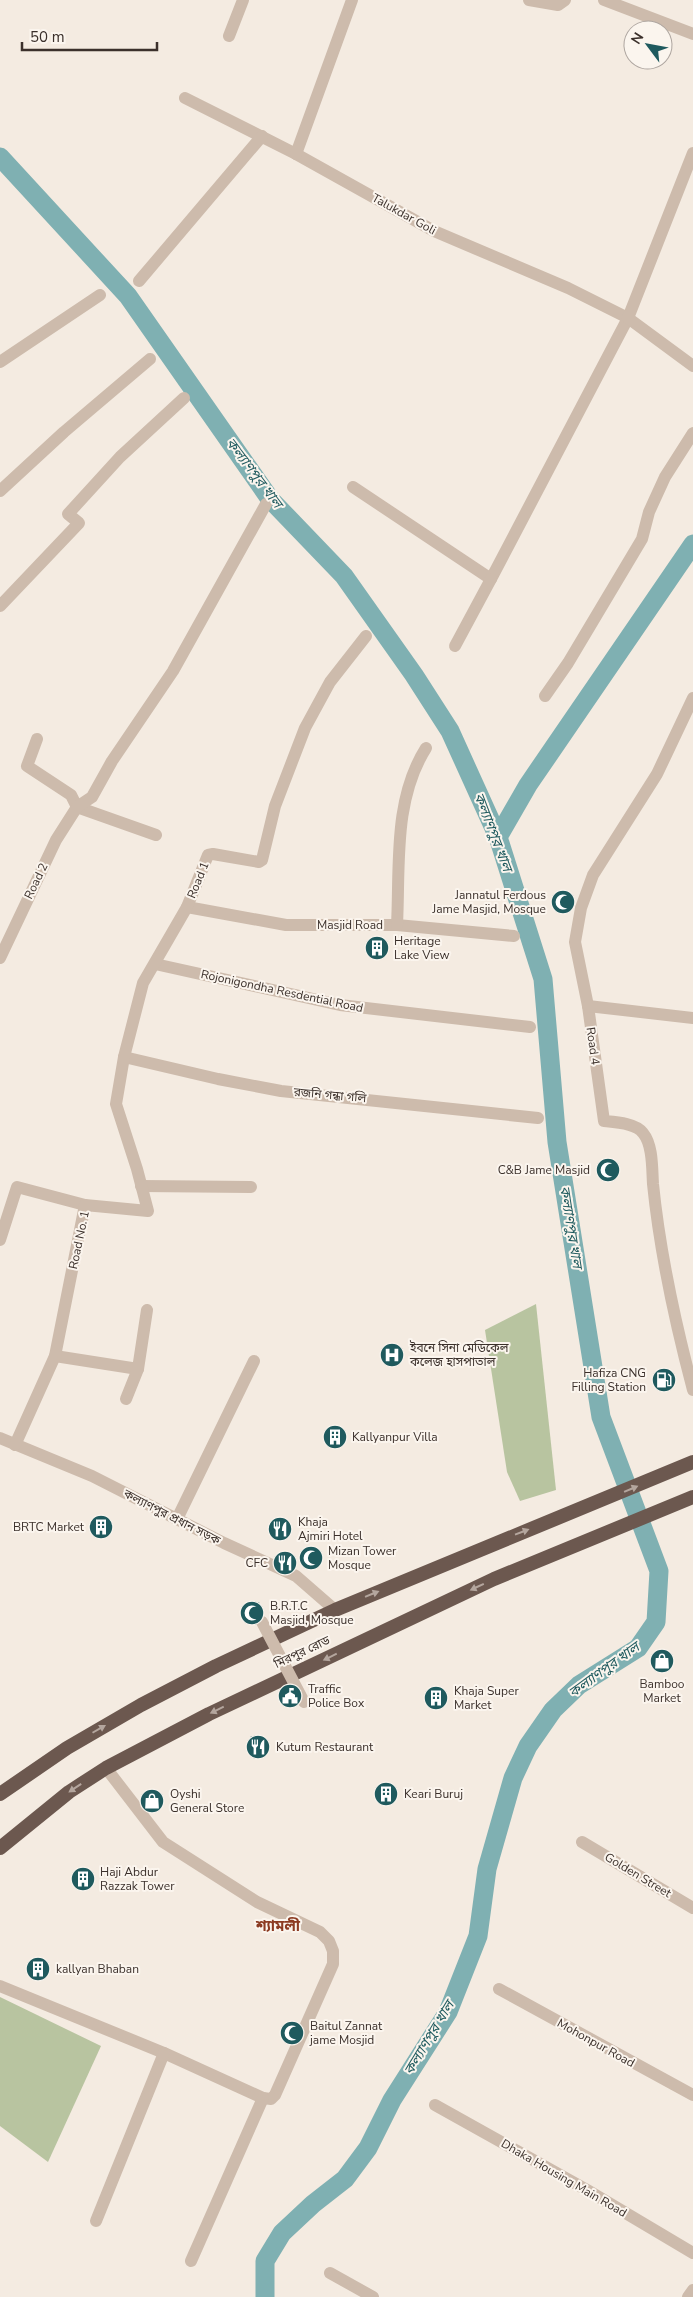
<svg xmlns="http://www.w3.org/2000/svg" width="693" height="2297" viewBox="0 0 693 2297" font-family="'Nunito Sans','Noto Sans Bengali',sans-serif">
  <rect width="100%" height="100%" fill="#f4ebe1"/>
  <g fill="#b8c4a0">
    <polygon points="536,1304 556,1490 520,1501 507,1472 485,1330"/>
    <polygon points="0,1997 101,2046 48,2162 0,2126"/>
  </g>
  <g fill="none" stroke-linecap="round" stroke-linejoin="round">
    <g stroke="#7fb0b2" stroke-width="19">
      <polyline points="0,157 128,296 270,499 344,576 414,675 450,731 498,837 543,979 557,1142 601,1417 659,1571 656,1622 638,1648 579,1685 553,1710 528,1746 513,1778 487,1869 478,1936 448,2012 392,2100 368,2148 345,2179 313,2204 282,2233 265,2261 265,2297"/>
      <polyline points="498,837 528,785 693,544"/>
    </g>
    <g stroke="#cdbbac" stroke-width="12">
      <polyline points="529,0 558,5 565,0"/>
      <polyline points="604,0 693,34"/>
      <polyline points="229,36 243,0"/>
      <polyline points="185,98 296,154 434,231 568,288 628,318 491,579 353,487"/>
      <polyline points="693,153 628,318 693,366"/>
      <polyline points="296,154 352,0"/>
      <polyline points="139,281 262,136"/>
      <polyline points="0,362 100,295"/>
      <polyline points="0,491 64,432 150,359"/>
      <polyline points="0,606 79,523 68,514 120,457 184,398"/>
      <polyline points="455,646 491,579"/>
      <polyline points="545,696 568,663 642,539 649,512 665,477 693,433"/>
      <path d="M693,698L657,774L593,875L581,908L575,942L588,1006L604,1121C615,1122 636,1123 643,1133C653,1145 652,1169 653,1184C660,1254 675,1322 693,1390"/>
      <polyline points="37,739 27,766 71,795 77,807 156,835"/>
      <polyline points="187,907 286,925 397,925 514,936"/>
      <path d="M397,925C400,866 393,800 426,748"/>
      <polyline points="0,958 56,840 77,807 92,797 112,761 173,671 266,504"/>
      <polyline points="155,964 340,1005 530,1027"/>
      <polyline points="588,1006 693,1018"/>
      <polyline points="124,1057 218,1079 281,1091 538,1118"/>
      <polyline points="141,1186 251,1187"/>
      <polyline points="0,1240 17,1187 85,1205"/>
      <polyline points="55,1356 138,1369"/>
      <polyline points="126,1399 138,1369 147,1310"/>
      <polyline points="0,1438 92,1476 224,1543 296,1576 335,1610"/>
      <polyline points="15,1445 55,1356 85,1205 148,1211 137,1169 116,1104 124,1057 143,983 187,907 208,855 213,854 259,862 262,860 275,806 305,728 330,682 366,636"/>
      <polyline points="177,1519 254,1361"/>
      <polyline points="582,1842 693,1908"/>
      <polyline points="0,1986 164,2053 263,2098 271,2099 275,2095 333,1964 333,1951 329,1941 320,1932 257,1902 163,1842 106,1768"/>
      <polyline points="499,1989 693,2095"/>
      <polyline points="435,2105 587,2190 693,2253"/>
      <polyline points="96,2221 164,2053"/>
      <polyline points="191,2261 263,2098"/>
      <polyline points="330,2273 373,2297"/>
      <polyline points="688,2297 693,2290"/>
    </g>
    <g stroke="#6c584f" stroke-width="14">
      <polyline points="0,1794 67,1748 141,1705 216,1666 335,1610 693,1462"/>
      <polyline points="0,1848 69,1792 106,1768 209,1714 494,1579 693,1497"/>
    </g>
    <polyline stroke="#cdbbac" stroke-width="12" points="262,1622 304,1702"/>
  </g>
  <defs><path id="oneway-solid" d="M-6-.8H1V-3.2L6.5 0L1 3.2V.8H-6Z" transform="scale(1.25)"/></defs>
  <g fill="#b4a69e">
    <use href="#oneway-solid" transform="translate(631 1489) rotate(-23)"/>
    <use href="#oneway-solid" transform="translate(522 1532) rotate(-21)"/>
    <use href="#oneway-solid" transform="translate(477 1587) rotate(155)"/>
    <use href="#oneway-solid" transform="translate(372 1594) rotate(-22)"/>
    <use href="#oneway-solid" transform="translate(330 1657) rotate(154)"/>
    <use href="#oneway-solid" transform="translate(217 1710) rotate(154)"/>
    <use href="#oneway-solid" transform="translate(99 1729) rotate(-30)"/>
    <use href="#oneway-solid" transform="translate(75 1788) rotate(146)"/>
  </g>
  <defs>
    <g id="mosque-disc" transform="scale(1.25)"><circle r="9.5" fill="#1f5a5e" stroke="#fbf5ee"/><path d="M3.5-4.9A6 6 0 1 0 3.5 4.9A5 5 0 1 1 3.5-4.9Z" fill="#fff"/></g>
    <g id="building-disc" transform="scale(1.25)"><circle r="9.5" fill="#1f5a5e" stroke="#fbf5ee"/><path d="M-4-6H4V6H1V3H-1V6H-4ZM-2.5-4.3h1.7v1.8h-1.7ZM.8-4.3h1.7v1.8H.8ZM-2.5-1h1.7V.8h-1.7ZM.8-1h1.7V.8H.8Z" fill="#fff"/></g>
    <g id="hospital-disc" transform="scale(1.25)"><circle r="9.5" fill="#1f5a5e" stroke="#fbf5ee"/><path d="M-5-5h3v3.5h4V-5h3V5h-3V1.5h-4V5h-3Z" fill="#fff"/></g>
    <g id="fuel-disc" transform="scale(1.25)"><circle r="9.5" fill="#1f5a5e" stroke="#fbf5ee"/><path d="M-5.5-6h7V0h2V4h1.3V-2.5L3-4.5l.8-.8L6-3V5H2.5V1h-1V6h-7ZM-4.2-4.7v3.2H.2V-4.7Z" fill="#fff"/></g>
    <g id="restaurant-disc" transform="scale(1.25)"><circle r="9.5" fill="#1f5a5e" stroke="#fbf5ee"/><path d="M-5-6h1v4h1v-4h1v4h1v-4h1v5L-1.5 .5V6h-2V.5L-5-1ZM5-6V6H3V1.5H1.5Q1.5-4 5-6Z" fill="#fff"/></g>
    <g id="shop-disc" transform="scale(1.25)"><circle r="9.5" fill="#1f5a5e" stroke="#fbf5ee"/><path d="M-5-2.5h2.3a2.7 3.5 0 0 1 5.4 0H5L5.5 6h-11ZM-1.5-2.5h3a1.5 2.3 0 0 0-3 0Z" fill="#fff"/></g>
    <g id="civic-disc" transform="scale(1.25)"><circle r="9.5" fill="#1f5a5e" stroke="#fbf5ee"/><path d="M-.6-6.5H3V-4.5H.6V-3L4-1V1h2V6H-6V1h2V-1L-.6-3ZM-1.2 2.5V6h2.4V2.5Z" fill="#fff"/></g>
  </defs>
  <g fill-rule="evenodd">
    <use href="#mosque-disc" x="563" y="902"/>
    <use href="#building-disc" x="377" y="948"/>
    <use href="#mosque-disc" x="608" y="1170"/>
    <use href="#hospital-disc" x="392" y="1355"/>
    <use href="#fuel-disc" x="664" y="1380"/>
    <use href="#building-disc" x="335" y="1437"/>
    <use href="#building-disc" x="101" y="1527"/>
    <use href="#restaurant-disc" x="280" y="1529"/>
    <use href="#mosque-disc" x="311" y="1558"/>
    <use href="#restaurant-disc" x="285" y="1563"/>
    <use href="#mosque-disc" x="252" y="1613"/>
    <use href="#shop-disc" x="662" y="1661"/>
    <use href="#civic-disc" x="290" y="1696"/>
    <use href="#building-disc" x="436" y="1698"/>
    <use href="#restaurant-disc" x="258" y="1747"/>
    <use href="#building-disc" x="386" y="1794"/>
    <use href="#shop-disc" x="152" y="1801"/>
    <use href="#building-disc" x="83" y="1879"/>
    <use href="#building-disc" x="38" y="1969"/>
    <use href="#mosque-disc" x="292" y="2033"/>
  </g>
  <g text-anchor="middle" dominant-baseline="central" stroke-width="4" stroke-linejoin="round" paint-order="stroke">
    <g font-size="12" fill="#3b302b" stroke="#fbf5ee">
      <text transform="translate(404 214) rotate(29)">Talukdar Goli</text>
      <text transform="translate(198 880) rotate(-68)">Road 1</text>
      <text transform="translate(36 881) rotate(-64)">Road 2</text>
      <text x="350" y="925">Masjid Road</text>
      <text transform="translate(282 991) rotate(12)">Rojonigondha Resdential Road</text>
      <text transform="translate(593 1046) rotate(82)">Road 4</text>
      <text transform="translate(330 1095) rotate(5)">রজনি গন্ধা গলি</text>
      <text transform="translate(79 1240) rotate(-78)">Road No. 1</text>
      <text transform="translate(172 1517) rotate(27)">কল্যাণপুর প্রধান সড়ক</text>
      <text transform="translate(302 1652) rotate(-25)">মিরপুর রোড</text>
      <text transform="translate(638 1875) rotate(31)">Golden Street</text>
      <text transform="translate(596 2043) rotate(29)">Mohonpur Road</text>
      <text transform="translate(564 2178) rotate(30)">Dhaka Housing Main Road</text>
    </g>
    <g font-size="12" fill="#3b302b" stroke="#fbf5ee" text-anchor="start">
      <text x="546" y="895" text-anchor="end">Jannatul Ferdous<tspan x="546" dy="14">Jame Masjid, Mosque</tspan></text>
      <text x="394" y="941">Heritage<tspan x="394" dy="14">Lake View</tspan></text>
      <text x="590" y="1170" text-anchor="end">C&amp;B Jame Masjid</text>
      <text x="410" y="1348">ইবনে সিনা মেডিকেল<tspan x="410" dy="14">কলেজ হাসপাতাল</tspan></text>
      <text x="646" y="1373" text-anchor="end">Hafiza CNG<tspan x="646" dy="14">Filling Station</tspan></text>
      <text x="352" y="1437">Kallyanpur Villa</text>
      <text x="298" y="1522">Khaja<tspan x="298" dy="14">Ajmiri Hotel</tspan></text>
      <text x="84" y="1527" text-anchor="end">BRTC Market</text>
      <text x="328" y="1551">Mizan Tower<tspan x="328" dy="14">Mosque</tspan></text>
      <text x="268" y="1563" text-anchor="end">CFC</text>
      <text x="270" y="1606">B.R.T.C<tspan x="270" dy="14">Masjid, Mosque</tspan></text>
      <text x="662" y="1684" text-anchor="middle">Bamboo<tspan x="662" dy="14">Market</tspan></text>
      <text x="308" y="1689">Traffic<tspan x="308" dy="14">Police Box</tspan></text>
      <text x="454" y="1691">Khaja Super<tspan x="454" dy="14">Market</tspan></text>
      <text x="276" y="1747">Kutum Restaurant</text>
      <text x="170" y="1794">Oyshi<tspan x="170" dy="14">General Store</tspan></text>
      <text x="404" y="1794">Keari Buruj</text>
      <text x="100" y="1872">Haji Abdur<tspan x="100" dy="14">Razzak Tower</tspan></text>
      <text x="56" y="1969">kallyan Bhaban</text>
      <text x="310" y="2026">Baitul Zannat<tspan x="310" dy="14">jame Mosjid</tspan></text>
    </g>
    <g font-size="14" font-style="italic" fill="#1f5a5e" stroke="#fbf5ee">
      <text transform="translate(254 473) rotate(53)">কল্যাণপুর খাল</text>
      <text transform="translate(493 832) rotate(69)">কল্যাণপুর খাল</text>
      <text transform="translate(571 1227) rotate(81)">কল্যাণপুর খাল</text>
      <text transform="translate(604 1670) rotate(-36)">কল্যাণপুর খাল</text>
      <text transform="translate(429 2038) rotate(-59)">কল্যাণপুর খাল</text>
    </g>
    <g font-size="15" font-weight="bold" fill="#8c3b22" stroke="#fbf5ee">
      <text x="278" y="1926">শ্যামলী</text>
    </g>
  </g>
  <g transform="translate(648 45) rotate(302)"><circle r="24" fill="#fbf5ee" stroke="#aea6a0"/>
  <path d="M0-4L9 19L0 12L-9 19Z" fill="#1f5a5e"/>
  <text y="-8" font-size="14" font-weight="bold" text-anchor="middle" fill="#3b302b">N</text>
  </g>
  <path d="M22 42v8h135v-8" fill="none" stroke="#3b302b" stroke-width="2.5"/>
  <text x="30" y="42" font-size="15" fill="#3b302b" stroke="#fbf5ee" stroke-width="4" paint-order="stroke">50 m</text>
</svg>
